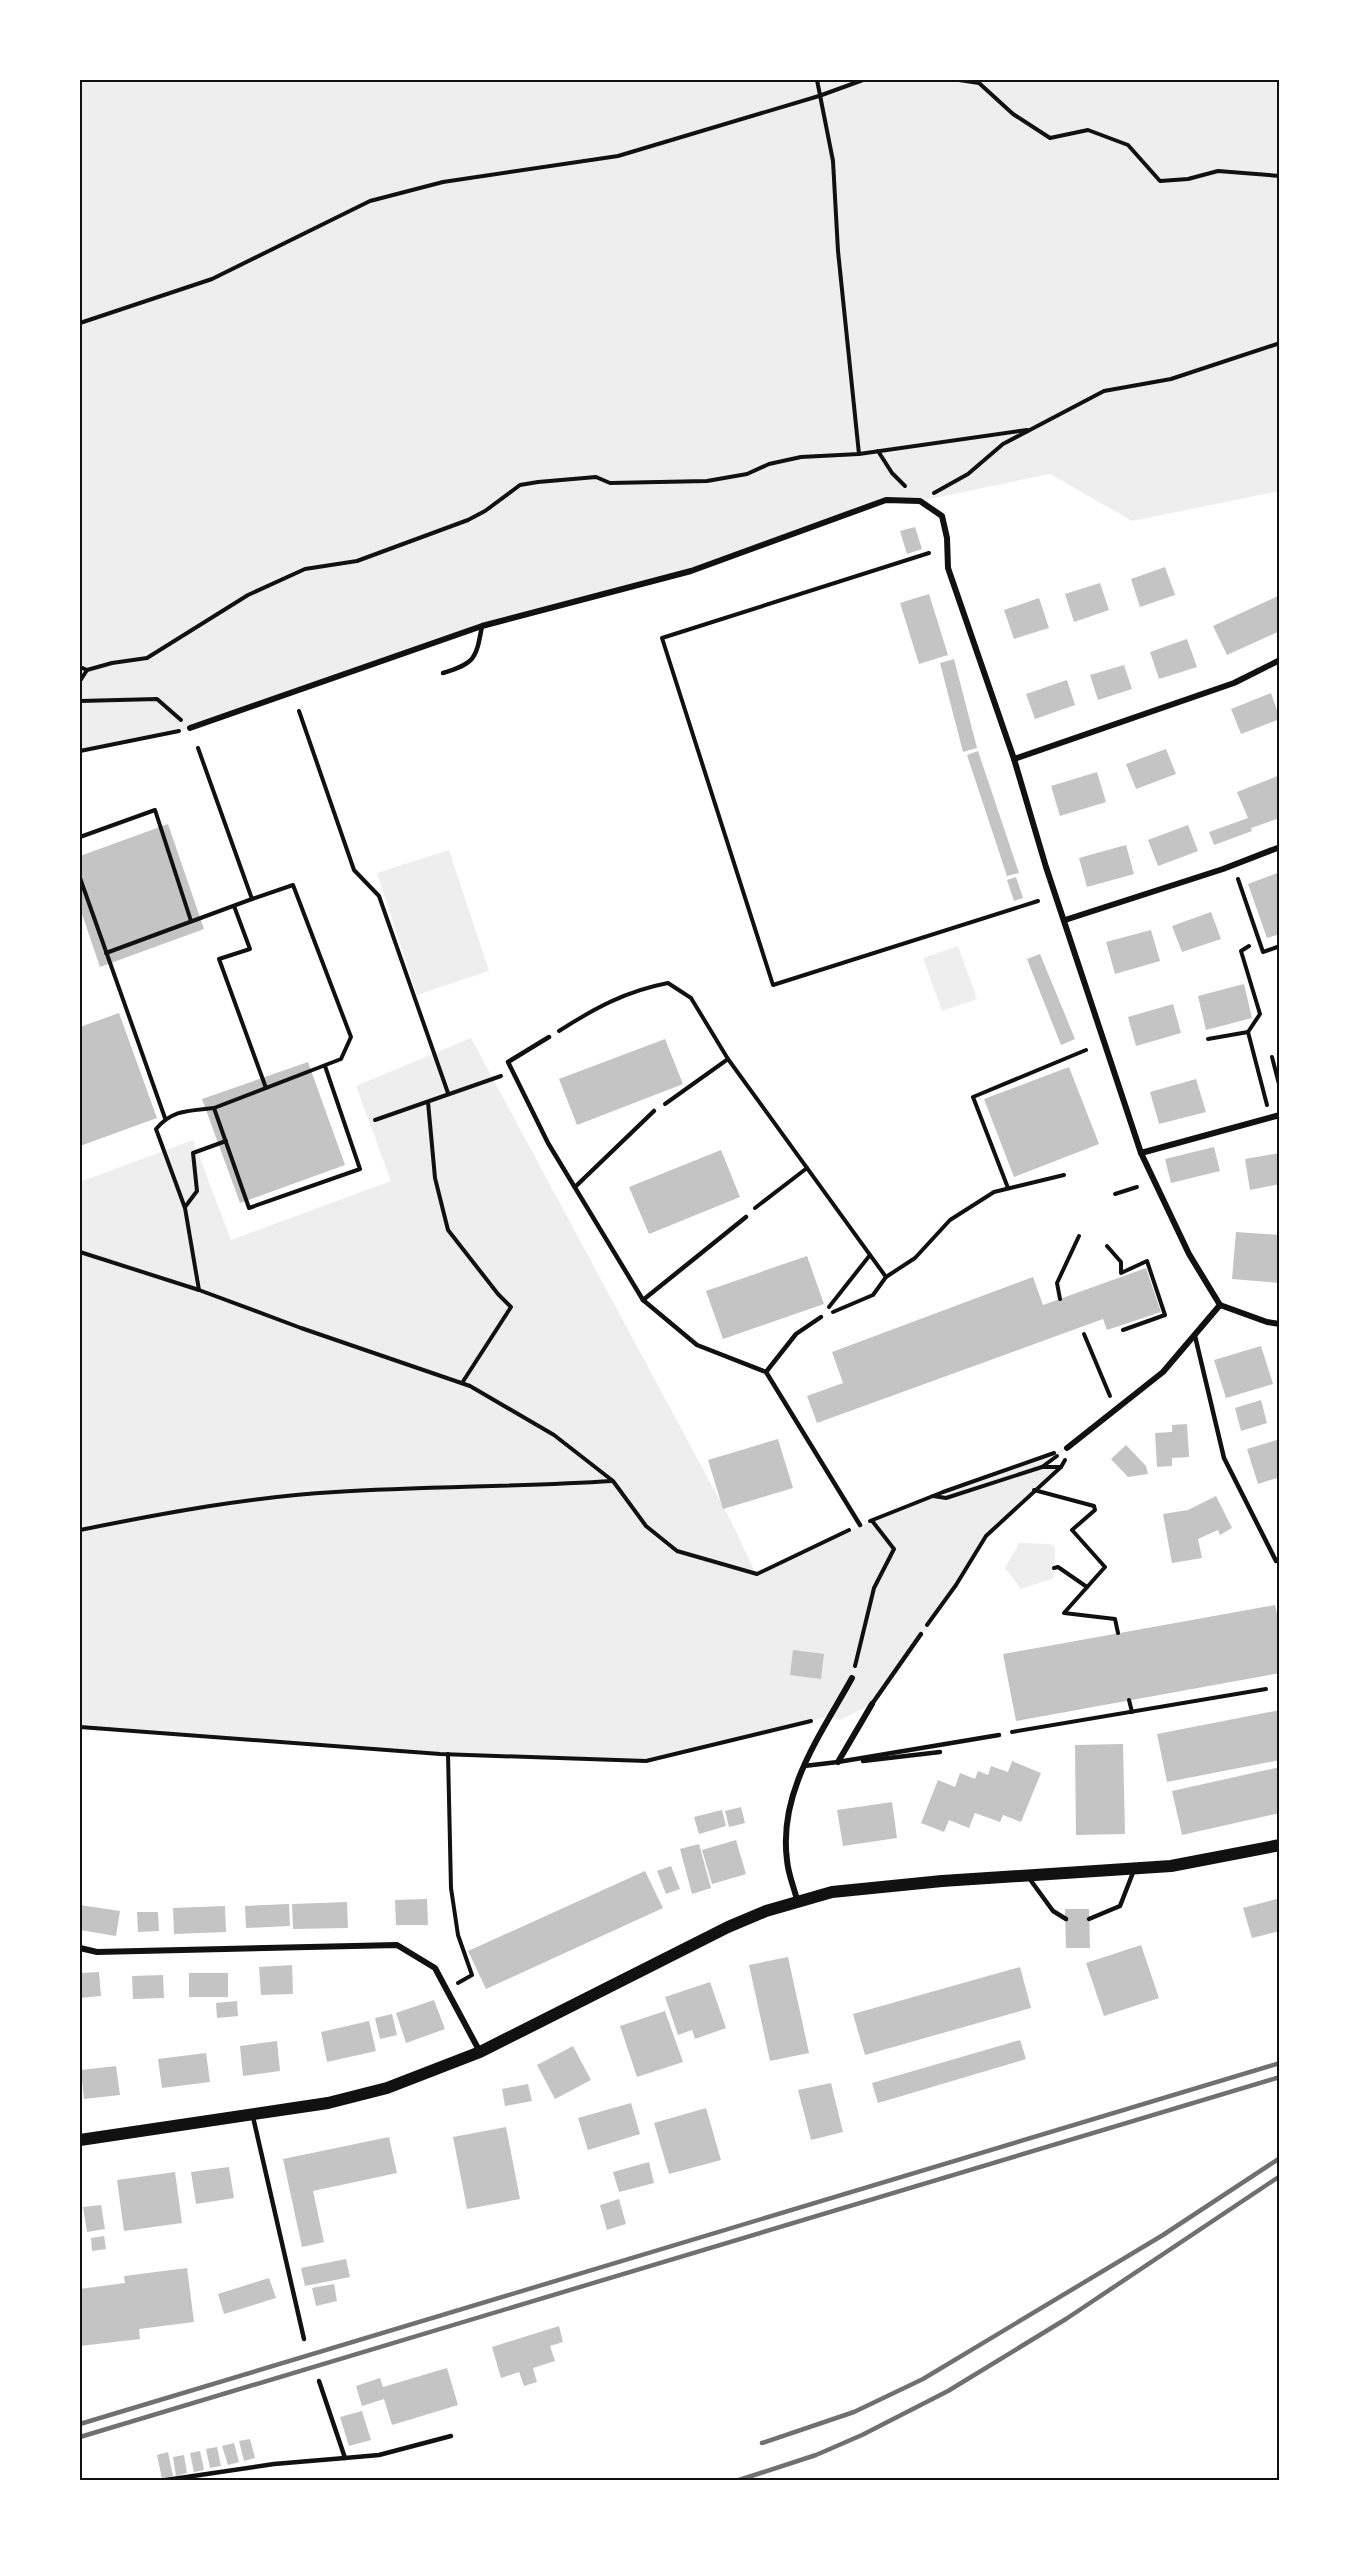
<svg xmlns="http://www.w3.org/2000/svg" width="1359" height="2560" viewBox="0 0 1359 2560" font-family="'Crimson Pro',serif">
  <rect width="100%" height="100%" fill="#fff"/>
  <g fill="#eee">
    <polygon points="80,80 1279,80 1279,491 1132,521 1050,474 920,501 886,500 691,571 482,626 190,728 80,751"/>
    <polygon points="449,850 489,971 417,995 377,873"/>
    <polygon points="958,946 977,999 942,1011 923,958"/>
    <polygon points="471,1038 732,1523 756,1574 889,1513 1067,1448 1043,1467 1061,1467 986,1536 956,1585 872,1704 840,1720 831,1716 646,1761 440,1754 80,1727 80,1182 193,1140 231,1240 391,1181 356,1086"/>
    <polygon points="1019,1543 1050,1544 1055,1547 1054,1578 1021,1589 1005,1568"/>
  </g>
  <g fill="#c4c4c4">
    <polygon points="915,527 922,549 907,554 900,531"/>
    <polygon points="1165,567 1175,595 1140,607 1131,579"/>
    <polygon points="1100,583 1109,610 1074,622 1065,594"/>
    <polygon points="929,594 948,655 919,664 900,603"/>
    <polygon points="1280,595 1280,631 1227,655 1213,626"/>
    <polygon points="1039,598 1049,628 1014,639 1004,610"/>
    <polygon points="1187,639 1197,667 1159,679 1150,652"/>
    <polygon points="954,659 977,748 963,752 940,663"/>
    <polygon points="1124,665 1132,689 1098,700 1090,675"/>
    <polygon points="1067,680 1075,705 1035,719 1026,694"/>
    <polygon points="1271,693 1280,719 1241,734 1231,709"/>
    <polygon points="1166,749 1176,774 1136,789 1126,764"/>
    <polygon points="978,751 1019,873 1007,876 967,755"/>
    <polygon points="1097,772 1106,802 1060,816 1051,786"/>
    <polygon points="1280,775 1280,818 1251,828 1252,831 1214,845 1209,832 1248,818 1237,792"/>
    <polygon points="168,824 204,929 100,967 80,908 80,856"/>
    <polygon points="1188,825 1198,851 1158,866 1148,840"/>
    <polygon points="1126,845 1134,874 1087,887 1079,858"/>
    <polygon points="1280,872 1280,934 1267,938 1248,884"/>
    <polygon points="1016,877 1023,898 1014,901 1007,880"/>
    <polygon points="1211,912 1221,939 1182,952 1172,926"/>
    <polygon points="1151,930 1160,961 1115,974 1106,942"/>
    <polygon points="1040,954 1075,1039 1061,1045 1027,959"/>
    <polygon points="1244,984 1252,1018 1206,1030 1198,996"/>
    <polygon points="1173,1004 1181,1033 1136,1046 1128,1017"/>
    <polygon points="119,1013 157,1118 80,1146 80,1027"/>
    <polygon points="665,1039 683,1084 577,1125 559,1079"/>
    <polygon points="308,1062 345,1165 240,1203 202,1099"/>
    <polygon points="1069,1067 1099,1144 1014,1177 984,1099"/>
    <polygon points="1196,1079 1206,1112 1159,1124 1150,1092"/>
    <polygon points="1214,1147 1220,1171 1171,1183 1165,1159"/>
    <polygon points="721,1150 740,1197 649,1234 629,1187"/>
    <polygon points="1280,1153 1280,1184 1250,1190 1245,1159"/>
    <polygon points="1236,1232 1280,1235 1280,1283 1232,1279"/>
    <polygon points="807,1256 824,1304 723,1339 706,1291"/>
    <polygon points="1146,1268 1161,1312 1107,1330 1103,1319 817,1423 807,1396 843,1383 832,1352 1033,1277 1043,1305"/>
    <polygon points="1261,1346 1273,1384 1226,1398 1214,1360"/>
    <polygon points="1261,1400 1267,1423 1241,1431 1235,1408"/>
    <polygon points="1187,1424 1189,1457 1172,1458 1172,1466 1157,1467 1155,1433 1172,1432 1172,1425"/>
    <polygon points="778,1439 793,1488 723,1509 708,1460"/>
    <polygon points="1280,1439 1280,1477 1258,1484 1247,1449"/>
    <polygon points="1126,1445 1146,1466 1148,1474 1128,1477 1111,1459"/>
    <polygon points="1216,1496 1232,1528 1220,1535 1218,1530 1198,1539 1202,1558 1172,1563 1163,1514 1188,1510"/>
    <polygon points="1275,1605 1280,1627 1280,1673 1016,1721 1003,1654"/>
    <polygon points="793,1650 824,1654 821,1679 790,1675"/>
    <polygon points="1280,1710 1280,1760 1167,1782 1157,1734"/>
    <polygon points="1123,1744 1125,1834 1076,1835 1075,1745"/>
    <polygon points="1012,1761 1041,1773 1021,1822 1003,1815 1000,1822 975,1813 969,1828 949,1820 944,1832 921,1823 938,1780 955,1787 960,1773 975,1779 978,1771 988,1775 991,1766 1008,1772"/>
    <polygon points="1280,1767 1280,1813 1182,1835 1172,1791"/>
    <polygon points="892,1802 897,1838 843,1846 837,1810"/>
    <polygon points="741,1807 745,1823 729,1827 725,1811"/>
    <polygon points="722,1810 726,1826 699,1834 694,1817"/>
    <polygon points="736,1840 746,1874 712,1884 702,1850"/>
    <polygon points="699,1844 711,1888 692,1894 680,1849"/>
    <polygon points="671,1866 680,1889 666,1894 657,1871"/>
    <polygon points="645,1871 663,1908 486,1989 468,1951"/>
    <polygon points="1280,1898 1280,1931 1252,1938 1243,1908"/>
    <polygon points="427,1899 428,1925 396,1925 395,1900"/>
    <polygon points="347,1902 348,1928 293,1929 292,1904"/>
    <polygon points="289,1904 290,1926 246,1928 245,1906"/>
    <polygon points="80,1905 120,1911 116,1936 80,1930"/>
    <polygon points="225,1906 226,1932 174,1934 173,1908"/>
    <polygon points="1065,1909 1089,1909 1090,1948 1066,1948"/>
    <polygon points="137,1912 158,1912 159,1931 138,1932"/>
    <polygon points="1141,1945 1159,1998 1104,2016 1086,1963"/>
    <polygon points="788,1957 809,2053 770,2061 749,1965"/>
    <polygon points="292,1965 293,1994 261,1995 259,1967"/>
    <polygon points="1020,1967 1031,2008 865,2055 853,2014"/>
    <polygon points="99,1972 101,1996 80,1998 80,1973"/>
    <rect x="189" y="1973" width="39" height="24"/>
    <polygon points="163,1975 164,1998 133,1999 132,1976"/>
    <polygon points="710,1982 726,2028 695,2039 692,2030 678,2035 665,1997"/>
    <polygon points="434,2000 445,2029 406,2043 396,2013"/>
    <polygon points="237,2001 238,2016 217,2018 216,2003"/>
    <polygon points="665,2011 683,2062 637,2077 620,2026"/>
    <polygon points="392,2014 397,2035 380,2039 375,2018"/>
    <polygon points="369,2021 376,2051 327,2062 321,2032"/>
    <polygon points="1020,2040 1026,2059 878,2103 872,2083"/>
    <polygon points="277,2041 280,2071 243,2076 240,2046"/>
    <polygon points="573,2046 591,2080 555,2099 537,2065"/>
    <polygon points="206,2053 210,2082 162,2088 158,2059"/>
    <polygon points="116,2066 120,2095 84,2099 81,2070"/>
    <polygon points="831,2083 843,2132 811,2140 798,2090"/>
    <polygon points="528,2084 532,2101 505,2106 502,2089"/>
    <polygon points="631,2103 640,2134 588,2150 578,2118"/>
    <polygon points="706,2108 721,2160 669,2174 654,2123"/>
    <polygon points="506,2127 520,2199 467,2209 453,2137"/>
    <polygon points="389,2137 397,2173 313,2191 324,2242 302,2247 283,2159"/>
    <polygon points="649,2162 654,2183 619,2192 613,2172"/>
    <polygon points="229,2167 234,2198 196,2204 191,2172"/>
    <polygon points="175,2172 182,2223 124,2231 117,2180"/>
    <polygon points="619,2199 626,2224 607,2230 600,2205"/>
    <polygon points="101,2205 105,2229 87,2232 83,2207"/>
    <polygon points="104,2236 106,2249 92,2251 91,2238"/>
    <polygon points="346,2259 350,2277 305,2286 301,2268"/>
    <polygon points="187,2268 194,2322 139,2329 140,2339 80,2346 80,2289 125,2283 124,2276"/>
    <polygon points="269,2278 276,2298 224,2314 218,2294"/>
    <polygon points="334,2284 337,2301 316,2306 312,2288"/>
    <polygon points="559,2326 563,2342 550,2346 555,2361 533,2368 537,2382 524,2386 519,2372 501,2378 492,2347"/>
    <polygon points="447,2368 458,2405 392,2425 384,2399 362,2406 356,2386 380,2378 383,2387"/>
    <polygon points="362,2411 371,2440 349,2446 340,2417"/>
    <polygon points="250,2439 255,2458 244,2461 239,2441"/>
    <polygon points="234,2443 239,2462 228,2465 222,2446"/>
    <polygon points="217,2447 221,2466 210,2468 206,2449"/>
    <polygon points="200,2451 204,2470 194,2472 190,2453"/>
    <polygon points="168,2452 173,2476 162,2479 157,2455"/>
    <polygon points="184,2455 187,2473 176,2476 173,2457"/>
  </g>
  <g fill="none" stroke-linecap="round" stroke-linejoin="round">
    <g stroke="#111" stroke-width="4">
      <polyline points="817,80 833,161 838,251 859,454"/>
      <polyline points="959,80 979,83 1013,114 1050,138 1088,130 1128,145 1160,181 1188,179 1218,171 1280,176"/>
      <polyline points="80,323 212,279 370,201 443,182 618,156 819,96 863,80"/>
      <polyline points="878,451 892,473 905,486"/>
      <polyline points="934,493 968,474 1003,444 1104,391 1171,379 1280,343"/>
      <polyline points="929,553 662,638 773,985 1038,901"/>
      <polyline points="80,667 87,670"/>
      <polyline points="80,681 87,670 112,663 147,658 248,595 305,569 357,561 468,520 485,511 520,485 538,482 596,477 610,483 707,481 747,474 769,464 801,457 859,454 1027,430"/>
      <polyline points="80,701 157,699 181,720"/>
      <polyline points="299,711 354,870 379,896 448,1093"/>
      <polyline points="80,751 179,731"/>
      <polyline points="80,837 155,810 191,921"/>
      <polyline points="80,878 165,1118"/>
      <polyline points="1238,879 1263,952 1280,946"/>
      <polyline points="252,899 293,885 351,1037 341,1059 214,1108 249,1208 360,1169 325,1066"/>
      <polyline points="234,906 250,949 219,959 266,1088"/>
      <polyline points="106,953 252,899 198,748"/>
      <path d="M559,1031C595,1008 626,991 668,983L691,998L728,1059L886,1277"/>
      <polyline points="1248,1032 1260,1014 1241,951 1249,946"/>
      <polyline points="1208,1039 1248,1032 1267,1105"/>
      <polyline points="1272,1057 1280,1088"/>
      <polyline points="428,1102 435,1178 448,1230 498,1294 511,1307 462,1383"/>
      <polyline points="665,1104 728,1059"/>
      <polyline points="375,1120 501,1076"/>
      <polyline points="1008,1188 973,1097 1086,1050"/>
      <polyline points="1115,1194 1137,1187"/>
      <polyline points="185,1207 197,1191 193,1153 226,1141"/>
      <polyline points="755,1208 807,1168"/>
      <polyline points="1107,1246 1121,1262 1121,1273 1147,1261 1165,1315 1123,1330"/>
      <polyline points="80,1252 199,1290 301,1328 470,1386 554,1435 613,1481 646,1526 677,1551 757,1574 849,1530"/>
      <path d="M199,1290L185,1208L156,1129C173,1109 190,1111 214,1108"/>
      <polyline points="1060,1299 1057,1283 1079,1236"/>
      <polyline points="829,1307 870,1255"/>
      <polyline points="833,1312 873,1295 886,1277 915,1258 950,1220 994,1192 1064,1175"/>
      <polyline points="1084,1334 1110,1396"/>
      <polyline points="1057,1456 1042,1467 1061,1467"/>
      <polyline points="1034,1490 1094,1506 1095,1510 1072,1530 1105,1567 1064,1613 1115,1619 1118,1633"/>
      <polyline points="933,1496 946,1498 1042,1467"/>
      <polyline points="870,1521 943,1492 1054,1453"/>
      <path d="M80,1530C164,1513 249,1497 335,1492C427,1486 520,1487 612,1481"/>
      <polyline points="1054,1568 1058,1567 1087,1587"/>
      <polyline points="927,1625 956,1585 986,1536 1061,1467 1065,1460"/>
      <polyline points="855,1666 874,1588 894,1549 873,1522"/>
      <polyline points="1129,1700 1132,1712"/>
      <polyline points="80,1727 440,1754 646,1761 811,1721"/>
      <polyline points="1012,1732 1266,1689"/>
      <polyline points="448,1754 451,1888 458,1935 472,1975 458,1983"/>
    </g>
    <g stroke="#111" stroke-width="4.5">
      <path d="M443,673C476,663 476,658 482,626"/>
      <polyline points="549,1037 508,1062 548,1143 643,1300 697,1345 766,1372 860,1525"/>
      <polyline points="575,1187 654,1111"/>
      <polyline points="643,1300 746,1217"/>
      <polyline points="1195,1336 1224,1458 1276,1561"/>
      <polyline points="766,1372 796,1334 821,1317"/>
      <polyline points="872,1704 921,1634"/>
      <polyline points="863,1761 940,1752"/>
      <polyline points="804,1766 838,1762 999,1735"/>
      <polyline points="1029,1878 1053,1911 1066,1919"/>
      <polyline points="1089,1919 1120,1906 1134,1870"/>
      <polyline points="253,2117 304,2339"/>
      <polyline points="319,2381 345,2458 379,2455 451,2436"/>
      <polyline points="166,2480 274,2464 345,2458"/>
    </g>
    <g stroke="#111" stroke-width="6">
      <polyline points="190,728 482,626 691,571 886,500 920,501 942,516 947,538 948,568 1014,759 1046,867 1141,1153 1189,1254 1220,1305"/>
      <polyline points="1014,759 1234,683 1280,660"/>
      <polyline points="1065,920 1223,869 1280,847"/>
      <polyline points="1141,1153 1280,1115"/>
      <polyline points="1220,1305 1267,1322 1280,1324"/>
      <polyline points="1067,1448 1163,1372 1220,1305"/>
      <polyline points="838,1762 872,1704"/>
      <path d="M797,1900C794,1887 788,1874 787,1860C778,1792 821,1734 852,1678"/>
      <polyline points="80,1948 97,1952 397,1945 435,1968 480,2052"/>
    </g>
    <polyline stroke="#111" stroke-width="12" points="80,2140 328,2103 387,2088 480,2052 728,1927 766,1911 832,1892 942,1881 1171,1866 1280,1845"/>
    <g stroke="#707070" stroke-width="4.5">
      <polyline points="80,2424 1280,2063"/>
      <polyline points="80,2437 1280,2077"/>
      <polyline points="762,2443 854,2412 923,2379 1163,2235 1280,2158"/>
      <polyline points="739,2480 816,2455 862,2435 948,2391 1066,2319 1280,2176"/>
    </g>
  </g>
  <rect width="1359" height="2560" fill="none" stroke="#ffffff" stroke-width="162"/>
  <rect x="81" y="81" width="1197" height="2398" fill="none" stroke="#111" stroke-width="2"/>
</svg>
